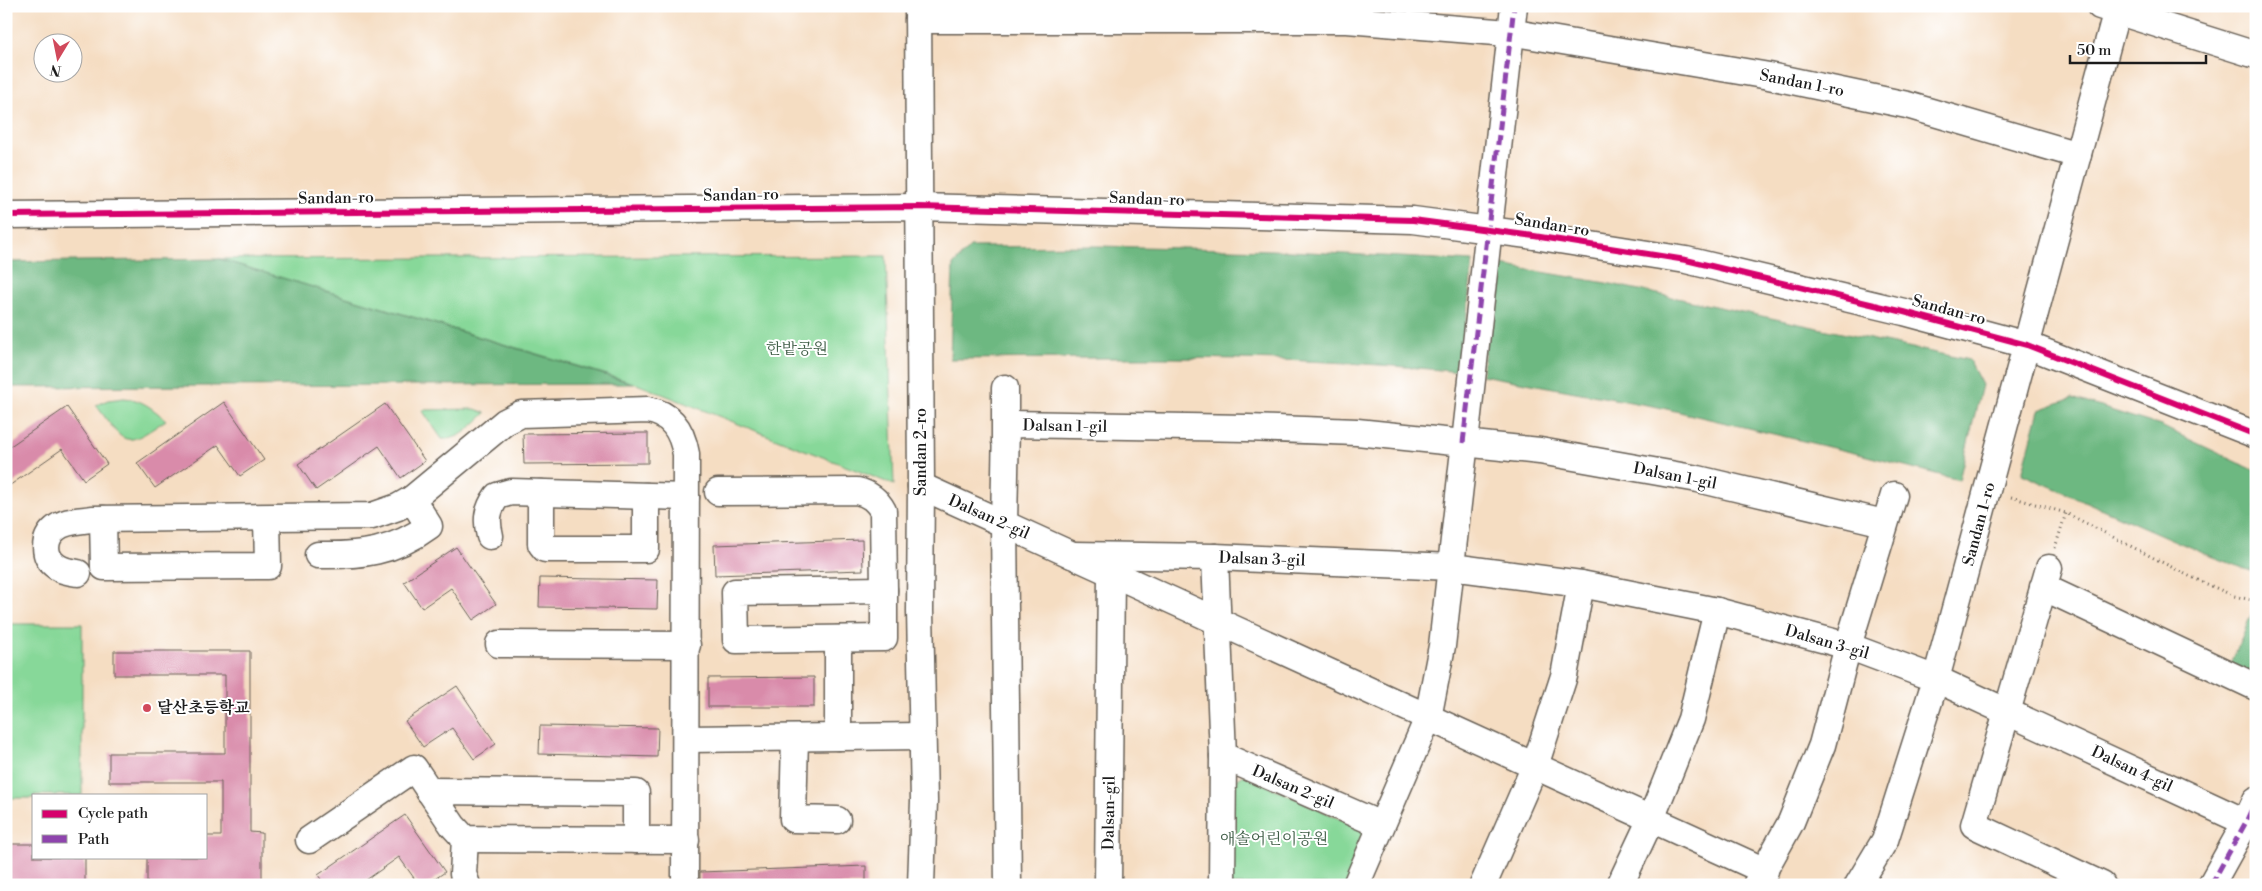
<svg xmlns="http://www.w3.org/2000/svg" width="2262" height="891" viewBox="0 0 2262 891" font-family="'Libre Bodoni','Noto Serif KR',serif">
  <rect width="100%" height="100%" fill="#fff"/>
  <filter id="ink" filterUnits="userSpaceOnUse"><feTurbulence type="fractalNoise" baseFrequency=".02" numOctaves="2"/><feDisplacementMap in="SourceGraphic" scale="10" xChannelSelector="R" yChannelSelector="G"/><feConvolveMatrix kernelMatrix="1 2 1 2 8 2 1 2 1" color-interpolation-filters="sRGB"/></filter>
  <filter id="wash" filterUnits="userSpaceOnUse"><feTurbulence type="fractalNoise" baseFrequency=".0096" numOctaves="4" result="noise"/><feDisplacementMap in="SourceGraphic" scale="20" xChannelSelector="R" yChannelSelector="G"/><feGaussianBlur stdDeviation="1.12" result="paint"/><feColorMatrix in="noise" values="0 0 0 0 0 0 0 0 0 0 0 0 0 0 0 0 0 1.4 0 .05"/><feComposite in="paint" operator="in"/></filter>
  <g filter="url(#wash)">
    <rect width="100%" height="100%" fill="#f5ddc2"/>
    <g fill="#87d899" stroke="#527a5a">
      <polygon points="886,256 894,485 634,383 219,259"/>
      <path d="M124,398C142,399 153,409 166,420C122,450 126,445 96,405L108,400Z"/>
      <path d="M475,409L486,413C472,425 462,440 442,439L422,410Z"/>
      <polygon points="6,624 82,624 82,795 34,795 34,798 6,798"/>
      <polygon points="1244,775 1373,834 1350,885 1228,885 1228,785"/>
    </g>
    <g fill="#6db881" stroke="#446a4e">
      <path d="M1097,246L1272,250L1473,261L1460,372C1291,354 1120,358 950,359L953,265L970,247Z"/>
      <polygon points="219,259 635,384 6,387 6,262"/>
      <polygon points="1495,264 1606,283 1969,360 1982,385 1959,480 1863,455 1658,407 1482,375"/>
      <polygon points="2072,398 2161,426 2256,471 2256,573 2203,553 2022,474 2039,410"/>
      <polygon points="2253,610 2256,611 2256,685 2228,671"/>
    </g>
    <g id="blocks">
      <g fill="#d98baa">
        <polygon points="224,402 264,460 240,476 218,445 155,488 137,463"/>
        <polygon points="385,404 425,461 401,478 379,446 316,490 298,464"/>
        <polygon points="67,407 107,464 84,480 62,449 6,488 6,449"/>
        <polygon points="648,433 648,463 524,464 523,434"/>
        <polygon points="862,540 863,570 715,575 714,545"/>
        <polygon points="456,547 496,604 473,620 451,588 422,608 404,582"/>
        <polygon points="540,578 658,580 657,609 539,607"/>
        <polygon points="114,651 250,651 250,832 262,833 262,885 147,885 147,857 206,857 206,836 221,836 221,782 109,782 109,753 225,753 225,675 114,675"/>
        <polygon points="814,677 814,707 708,707 708,678"/>
        <polygon points="457,686 496,744 474,759 452,728 423,747 405,721"/>
        <polygon points="540,726 658,728 657,757 539,754"/>
        <polygon points="405,815 445,872 426,885 419,885 399,857 359,885 325,885 318,875"/>
        <polygon points="6,844 34,844 34,857 85,857 85,885 6,885"/>
        <polygon points="866,866 866,885 700,885 700,872"/>
      </g>
    </g>
  </g>
  <g filter="url(#ink)">
    <use href="#blocks" fill-opacity="0" stroke="#686056" stroke-width="1"/>
    <g fill="none" stroke-linecap="round" stroke-linejoin="round">
      <g stroke="#686056" stroke-width="29">
        <g id="minor">
          <polyline points="918,6 921,486 920,611 924,801 921,885"/>
          <polyline points="2100,6 2256,55"/>
          <polyline points="918,20 1347,20 1521,34 1769,76 1907,105 2078,155"/>
          <polyline points="6,215 919,207 1413,220 1534,236 1686,260 1904,312 2027,345 2256,435"/>
          <polyline points="1005,388 1005,441"/>
          <polyline points="921,486 1765,871"/>
          <path d="M718,492L857,491C870,494 877,500 883,511L884,590"/>
          <polyline points="541,493 541,544 545,549 646,549 646,496"/>
          <polyline points="103,519 104,567 268,566 267,518"/>
          <path d="M490,536C486,520 487,510 497,496L511,492L686,497"/>
          <path d="M318,555C361,556 394,552 429,526L412,499"/>
          <polyline points="1072,555 1215,557 1452,567 1581,584 1717,611 1848,646 1936,679 2256,827"/>
          <polyline points="1215,557 1223,756 1222,885"/>
          <polyline points="2049,568 1974,825 2102,885"/>
          <path d="M78,573C71,572 62,571 56,566C43,557 43,539 55,529C65,520 80,521 92,519L372,516L398,507L412,499L505,422L521,414L648,410C672,414 682,431 686,454L685,885"/>
          <polyline points="2043,587 2256,687"/>
          <polygon points="884,590 884,638 736,640 735,592"/>
          <polyline points="838,639 838,737"/>
          <polyline points="499,644 687,645"/>
          <polyline points="795,738 793,819 837,820"/>
          <polyline points="687,739 922,736"/>
          <polyline points="1223,756 1381,825"/>
          <polyline points="429,791 636,793 636,840"/>
          <polyline points="465,839 463,874 467,885"/>
          <polyline points="309,840 414,768 453,826 465,839 686,840"/>
          <polyline points="1008,885 1004,524 1006,424 1247,428 1357,432 1540,451 1698,479 1884,523"/>
          <polyline points="1108,885 1111,573"/>
          <polyline points="1356,885 1428,718 1442,646 1514,6"/>
          <polyline points="1483,885 1535,766 1564,676 1581,584"/>
          <polyline points="1620,885 1651,819 1691,719 1717,611"/>
          <polyline points="1756,885 1791,822 1822,745 1848,646 1894,495"/>
          <polyline points="1858,885 1885,840 1936,679 2118,6"/>
          <polyline points="2211,885 2246,822 2256,800"/>
        </g>
      </g>
      <g stroke="#686056" stroke-width="3" stroke-dasharray="1 4" stroke-linecap="butt">
        <polyline points="2011,497 2066,513 2189,576 2234,596 2256,601"/>
        <polyline points="2055,548 2066,513"/>
      </g>
      <use href="#minor" stroke="#fff" stroke-width="26"/>
      <g stroke="#8e44ad" stroke-width="5" stroke-dasharray="10 5" stroke-linecap="butt">
        <polyline points="1463,443 1514,6"/>
        <polyline points="2211,885 2246,822 2256,800"/>
      </g>
      <g stroke="#fff" stroke-width="9">
        <polyline id="cycleway" points="6,215 919,207 1413,220 1534,236 1686,260 1904,312 2027,345 2256,435"/>
      </g>
      <use href="#cycleway" stroke="#d6006c" stroke-width="6"/>
    </g>
  </g>
  <circle fill="#d1495b" stroke="#fff" stroke-width="2" cx="147" cy="708" r="5"/>
  <g text-anchor="middle" dominant-baseline="central" stroke-width="4" stroke-linejoin="round" paint-order="stroke">
    <g font-size="16" fill="#1c1c1c" stroke="#fff">
      <text transform="translate(1802 83) rotate(11)">Sandan 1-ro</text>
      <text transform="translate(741 195) rotate(-1)">Sandan-ro</text>
      <text transform="translate(336 198) rotate(-1)">Sandan-ro</text>
      <text transform="translate(1147 199) rotate(2)">Sandan-ro</text>
      <text transform="translate(1552 225) rotate(9)">Sandan-ro</text>
      <text transform="translate(1949 310) rotate(15)">Sandan-ro</text>
      <text transform="translate(1065 426) rotate(1)">Dalsan 1-gil</text>
      <text transform="translate(921 452) rotate(-90)">Sandan 2-ro</text>
      <text transform="translate(1675 476) rotate(11)">Dalsan 1-gil</text>
      <text transform="translate(989 517) rotate(24)">Dalsan 2-gil</text>
      <text transform="translate(1979 524) rotate(-75)">Sandan 1-ro</text>
      <text transform="translate(1262 559) rotate(2)">Dalsan 3-gil</text>
      <text transform="translate(1827 642) rotate(16)">Dalsan 3-gil</text>
      <text transform="translate(2132 769) rotate(25)">Dalsan 4-gil</text>
      <text transform="translate(1293 787) rotate(23)">Dalsan 2-gil</text>
      <text transform="translate(1109 813) rotate(-89)">Dalsan-gil</text>
    </g>
    <g font-size="16" fill="#415e48" stroke="#fff">
      <text x="797" y="349">한밭공원</text>
      <text x="1274" y="839">애솔어린이공원</text>
    </g>
    <g font-size="16" font-weight="bold" fill="#1c1c1c" stroke="#fff" text-anchor="start">
      <text x="157" y="708">달산초등학교</text>
    </g>
  </g>
  <rect width="2262" height="891" fill="none" stroke="#fff" stroke-width="25"/>
  <rect x="32" y="794" width="175" height="65" fill="#ffffff" stroke="#a4a4a4"/>
  <rect x="42" y="810" width="25" height="8" fill="#d6006c" stroke="#a4a4a4"/>
  <text x="78" y="818" font-size="15" fill="#1c1c1c">Cycle path</text>
  <rect x="42" y="835" width="25" height="8" fill="#8e44ad" stroke="#a4a4a4"/>
  <text x="78" y="844" font-size="15" fill="#1c1c1c">Path</text>
  <g transform="translate(58 58) rotate(190)"><circle r="24" fill="#ffffff" stroke="#a4a4a4"/>
  <path d="M0-4L9 19L0 12L-9 19Z" fill="#d1495b"/>
  <text y="-8" font-size="14" font-weight="bold" text-anchor="middle" fill="#1c1c1c">N</text>
  </g>
  <path d="M2070 55v8h136v-8" fill="none" stroke="#1c1c1c" stroke-width="2.5"/>
  <text x="2077" y="55" font-size="15" fill="#1c1c1c" stroke="#ffffff" stroke-width="4" paint-order="stroke">50 m</text>
</svg>
